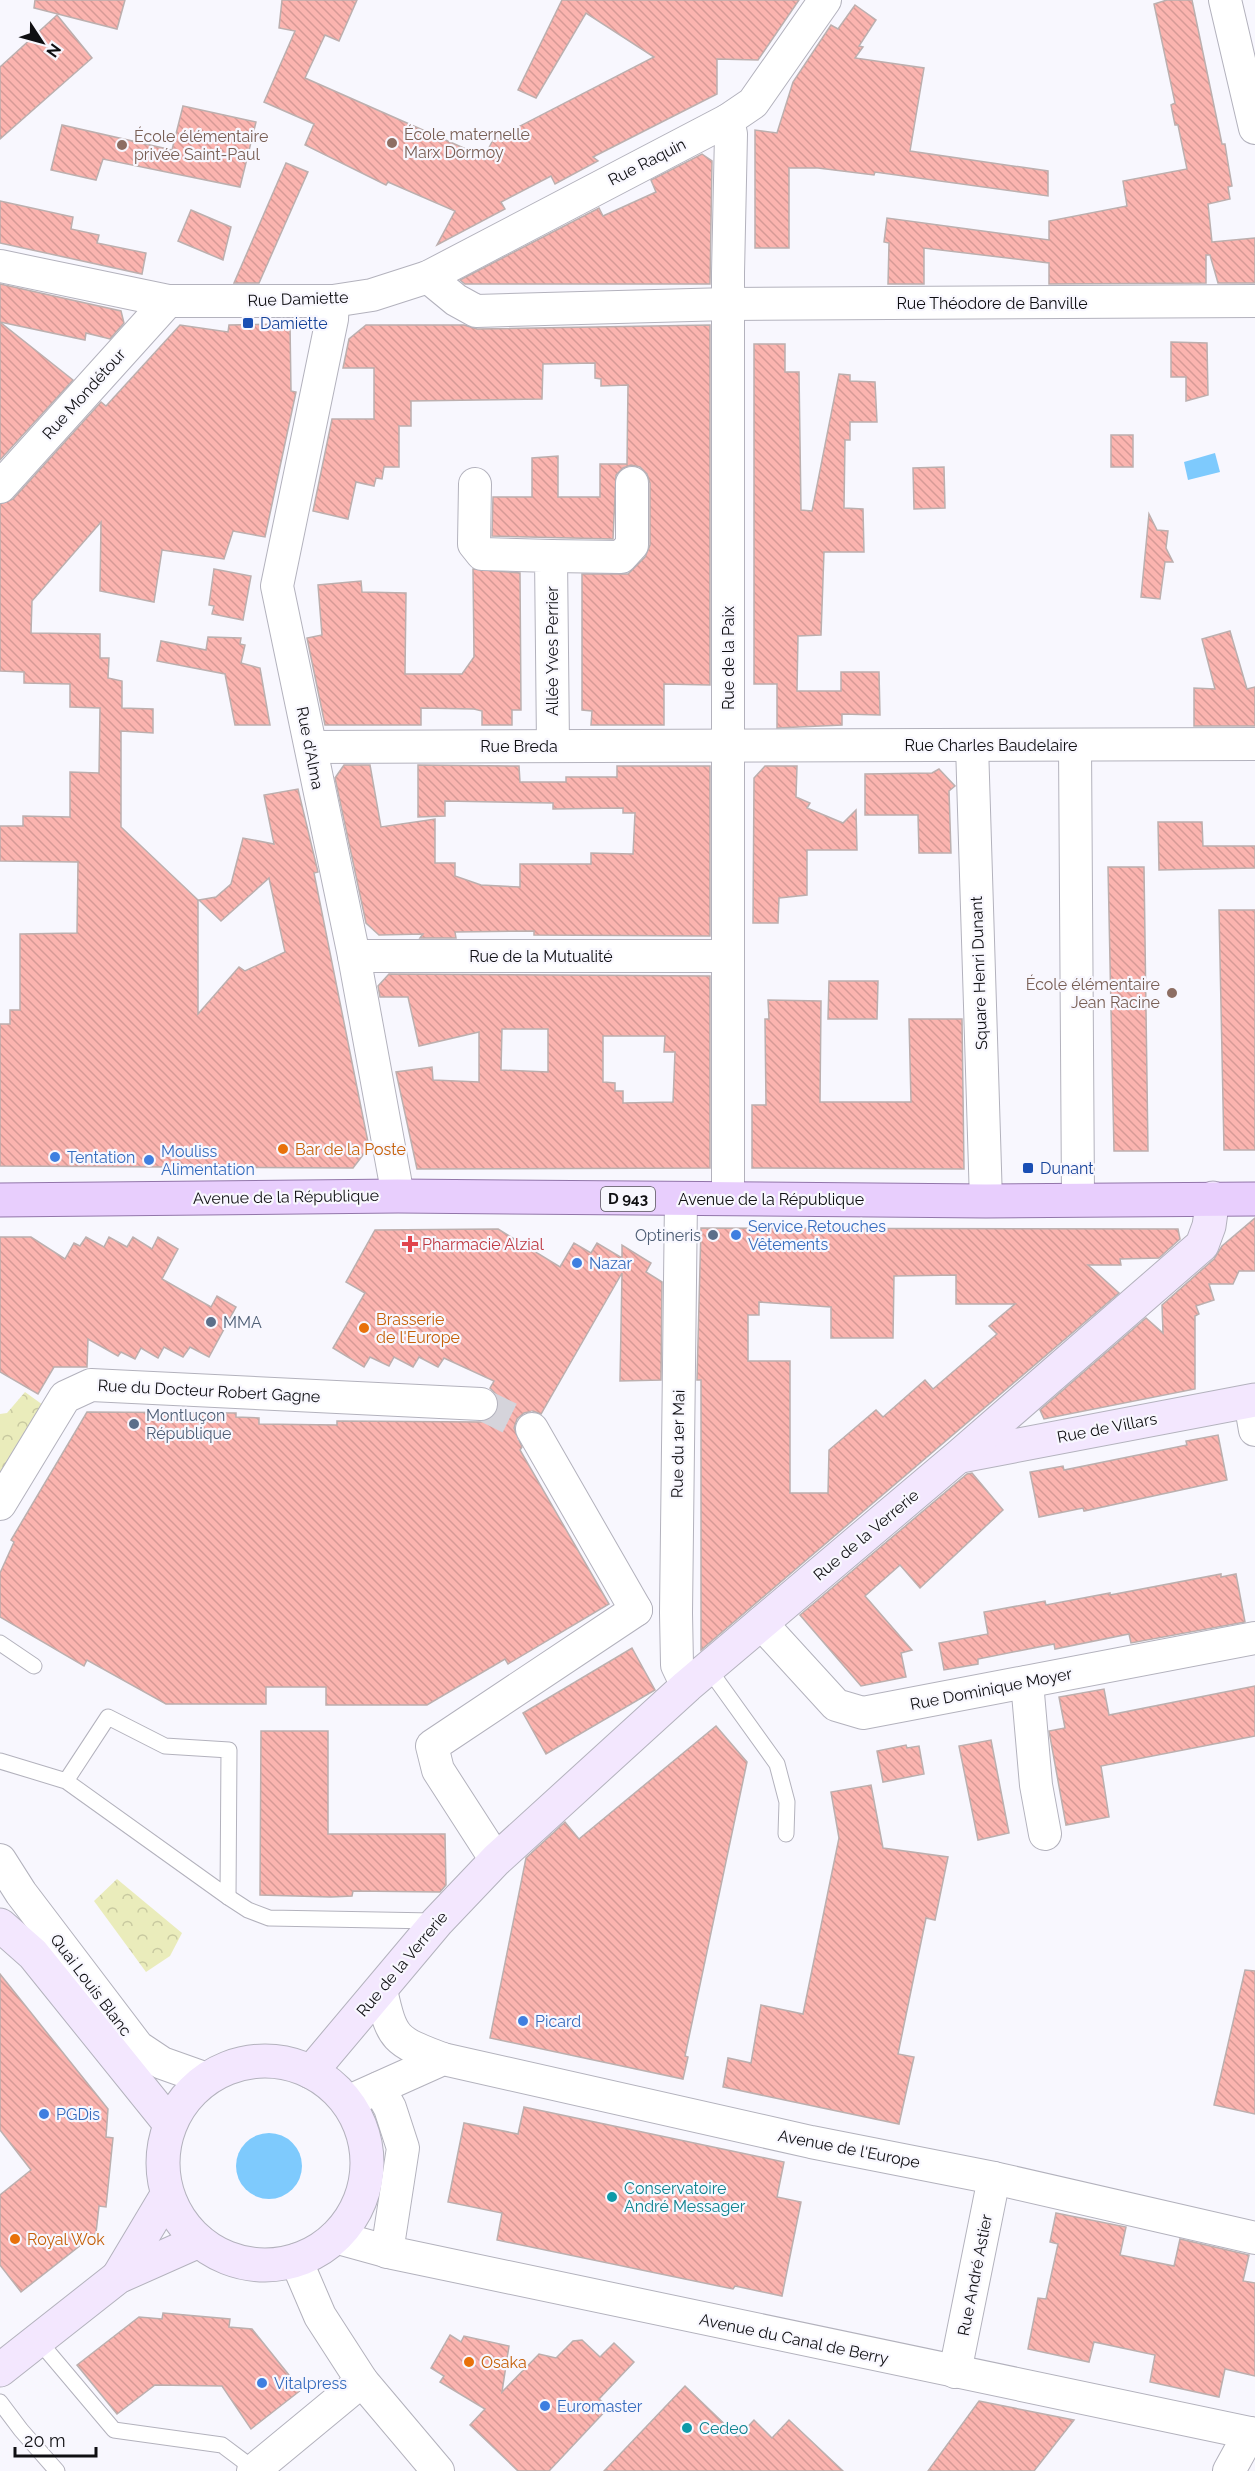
<svg xmlns="http://www.w3.org/2000/svg" width="1255" height="2471" viewBox="0 0 1255 2471" font-family="Raleway,sans-serif">
  <defs>
    <pattern id="park-crowns" width="20" height="18" patternUnits="userSpaceOnUse" patternTransform="scale(1.5)"><rect width="20" height="18" fill="#eaecbb"/><path d="M2 6a3 3 0 1 1 6 0M12 15a3 3 0 1 1 6 0" fill="none" stroke="#c8c9a0"/></pattern>
    <pattern id="building-back-hatch" width="6" height="6" patternUnits="userSpaceOnUse" patternTransform="scale(1.5)"><rect width="6" height="6" fill="#fbb4af"/><path d="M-1 5l2 2M0 0l6 6M5-1l2 2" fill="none" stroke="#d69a96"/></pattern>
  </defs>
  <rect width="100%" height="100%" fill="#f8f7fe"/>
  <g fill="url(#park-crowns)">
    <polygon points="25,1392 43,1405 0,1478 0,1414 7,1413"/>
    <polygon points="117,1879 182,1933 170,1956 146,1972 94,1901"/>
  </g>
  <g fill="#7ecafd">
    <polygon points="1215,453 1220,472 1188,480 1184,462"/>
    <circle cx="269" cy="2166" r="33"/>
  </g>
  <g fill="url(#building-back-hatch)" stroke="#bcafae" stroke-width="1.5" fill-rule="evenodd">
    <polygon points="35,0 125,0 117,29 34,8"/>
    <polygon points="282,0 357,0 339,41 325,35 305,78 484,157 493,140 654,57 586,13 536,98 518,90 562,0 799,0 758,60 717,59 717,94 593,157 598,161 555,184 551,176 501,202 505,209 437,245 455,211 388,182 386,185 305,145 314,124 264,102 295,31 279,28"/>
    <polygon points="1167,0 1192,0 1222,144 1225,144 1228,163 1232,186 1228,187 1230,199 1208,204 1212,242 1255,238 1255,283 1218,283 1210,255 1206,255 1206,283 1049,284 1049,263 924,248 924,284 888,284 889,243 884,242 887,218 1049,240 1049,221 1127,206 1123,181 1187,169 1178,125 1175,125 1171,105 1175,103 1154,4"/>
    <polygon points="855,5 876,20 859,46 863,47 855,58 924,68 910,151 1048,171 1048,196 875,172 874,175 818,168 789,168 789,248 755,248 755,130 777,133 793,82 831,25 838,29"/>
    <polygon points="57,15 92,58 0,139 0,67"/>
    <polygon points="183,106 256,122 240,187 103,159 96,180 51,170 62,125 172,150"/>
    <polygon points="702,154 712,161 710,284 465,284 460,280 599,208 603,216 656,192 651,180"/>
    <polygon points="286,163 308,172 259,283 234,283"/>
    <polygon points="0,201 73,217 71,229 99,235 97,243 146,253 142,274 0,243"/>
    <polygon points="191,210 231,227 223,260 178,241"/>
    <polygon points="0,284 121,311 124,323 110,339 86,333 85,340 0,322"/>
    <polygon points="0,322 73,380 0,460"/>
    <polygon points="290,324 291,391 296,392 265,537 233,531 224,559 162,550 154,602 100,591 101,522 32,601 31,633 100,634 100,658 109,658 108,678 122,681 122,708 153,709 153,733 121,731 121,827 198,900 198,1014 239,967 245,971 285,952 269,878 221,921 199,900 216,897 231,884 243,838 274,844 264,795 298,789 318,872 314,873 369,1147 353,1168 0,1166 0,1024 10,1024 10,1010 20,1010 20,934 77,933 78,862 0,861 0,826 23,826 23,816 70,817 70,772 99,773 100,708 70,707 70,684 24,683 24,672 0,671 0,504 13,499 101,402 106,406 180,325 228,332 229,325"/>
    <polygon points="366,325 464,325 477,329 710,325 710,685 664,684 664,725 591,725 592,711 582,710 582,574 628,574 645,557 650,545 650,483 647,474 640,467 631,465 623,468 616,475 613,539 492,536 493,497 532,497 532,458 558,456 558,497 600,497 600,464 627,464 628,385 601,386 601,379 595,378 595,363 543,364 542,399 411,401 411,426 399,426 399,467 384,467 382,479 376,478 374,486 356,482 348,519 313,511 332,419 374,419 374,368 343,368 349,339"/>
    <polygon points="1171,342 1207,343 1208,395 1186,401 1186,377 1171,377"/>
    <polygon points="754,344 785,344 785,372 799,372 801,510 812,511 839,374 850,375 850,381 875,382 877,422 850,422 850,440 845,440 844,508 863,509 864,552 824,552 821,635 798,636 797,691 841,691 841,672 879,672 880,715 842,714 842,725 777,728 777,684 754,684"/>
    <rect x="1111" y="435" width="22" height="32"/>
    <polygon points="944,467 945,508 914,509 913,468"/>
    <polygon points="1149,514 1157,530 1168,531 1166,548 1173,562 1165,562 1160,599 1141,597"/>
    <polygon points="214,569 251,576 243,620 212,614 214,606 209,605"/>
    <polygon points="473,569 520,573 521,710 512,710 512,725 482,725 482,711 474,709 421,708 421,725 325,725 307,638 322,635 318,585 361,581 362,592 406,593 405,674 462,674 474,657"/>
    <polygon points="1230,631 1247,689 1255,687 1255,726 1194,726 1194,688 1215,689 1202,639"/>
    <polygon points="208,637 241,638 240,644 245,645 241,663 260,668 270,725 235,725 225,674 157,661 161,641 206,650"/>
    <polygon points="344,765 370,765 381,827 435,819 435,863 455,863 455,876 481,885 520,887 520,864 591,864 591,853 633,854 635,813 623,813 623,808 553,809 553,803 445,801 445,816 418,817 418,765 519,766 520,782 566,782 566,777 617,777 617,766 710,766 710,936 534,935 534,931 455,932 456,938 420,938 423,934 379,935 366,923 335,778"/>
    <polygon points="765,766 797,766 796,797 810,803 807,808 843,823 856,810 857,850 807,850 807,895 779,898 778,923 753,923 754,778"/>
    <polygon points="939,769 955,786 949,791 951,853 919,853 918,815 865,815 865,774 932,773"/>
    <polygon points="1158,822 1202,822 1203,846 1255,846 1255,868 1159,870"/>
    <polygon points="1108,867 1144,867 1148,1151 1114,1151"/>
    <polygon points="1219,910 1255,910 1255,1150 1224,1150"/>
    <path d="M389,974L710,976V1168L417,1169L396,1072L432,1067L433,1080L479,1082V1032L419,1046L408,997H380L378,986ZM502,1029H548V1072L501,1070ZM603,1036H665L664,1052H675L673,1102L623,1103V1091H615V1083L603,1082Z"/>
    <polygon points="829,981 878,981 877,1019 828,1019"/>
    <polygon points="768,1000 821,1001 820,1102 911,1102 909,1019 962,1019 964,1169 752,1168 752,1105 766,1105 765,1019 769,1019"/>
    <polygon points="1255,1218 1255,1271 1239,1271 1233,1284 1209,1284 1214,1300 1196,1306 1199,1314 1195,1316 1195,1389 1044,1419 1040,1410 1146,1318 1163,1333 1162,1305 1214,1259 1222,1246"/>
    <path d="M701,1228L1178,1229L1180,1239L1159,1258L1120,1259L1121,1265H1088L1119,1293L701,1650V1380H697ZM956,1275V1304H1015L989,1326L997,1334L933,1389L925,1380L883,1417L876,1410L829,1450L828,1493H790V1361H748V1315H759V1302L831,1307V1338H893L894,1276Z"/>
    <polygon points="498,1229 560,1267 574,1243 591,1253 597,1243 622,1258 622,1245 651,1263 646,1272 662,1282 661,1380 620,1381 622,1273 541,1414 533,1411 524,1413 517,1419 514,1428 522,1447 520,1450 609,1604 508,1664 505,1659 427,1705 326,1705 326,1687 266,1687 266,1704 166,1704 87,1660 84,1666 0,1617 0,1573 14,1542 11,1540 87,1412 236,1413 236,1417 259,1418 259,1424 337,1425 337,1421 480,1422 490,1420 496,1414 499,1405 497,1395 490,1388 494,1381 444,1358 438,1367 419,1357 413,1367 394,1357 389,1366 370,1357 364,1367 333,1348 365,1293 346,1282 375,1230"/>
    <polygon points="0,1237 31,1237 65,1259 74,1243 80,1246 86,1237 104,1247 109,1237 127,1247 133,1237 152,1249 158,1237 178,1249 162,1279 211,1307 217,1296 236,1307 209,1357 190,1347 183,1357 164,1347 158,1358 141,1348 135,1359 121,1352 118,1356 88,1339 87,1367 54,1367 38,1394 0,1372"/>
    <polygon points="1218,1435 1227,1480 1084,1511 1083,1508 1039,1517 1030,1472 1063,1466 1064,1470 1187,1445 1186,1441"/>
    <polygon points="972,1473 1003,1510 920,1588 900,1565 865,1596 912,1650 901,1653 906,1677 861,1686 800,1615 967,1474"/>
    <polygon points="1221,1574 1221,1577 1236,1574 1245,1622 1131,1643 1129,1634 1055,1649 1054,1644 978,1659 978,1664 944,1670 939,1643 988,1634 984,1612 1045,1601 1046,1605 1110,1593 1110,1595"/>
    <polygon points="632,1648 655,1690 546,1754 523,1713"/>
    <polygon points="1255,1686 1255,1736 1101,1766 1109,1817 1066,1825 1049,1731 1065,1728 1059,1697 1104,1689 1109,1715"/>
    <polygon points="716,1726 747,1762 685,2056 688,2057 683,2079 490,2038 526,1858 565,1822 579,1839"/>
    <polygon points="261,1731 328,1731 328,1834 445,1834 446,1885 440,1892 353,1891 352,1896 331,1897 260,1895"/>
    <polygon points="991,1740 1009,1833 978,1840 959,1746"/>
    <polygon points="906,1745 907,1748 919,1746 924,1774 883,1782 877,1751"/>
    <polygon points="871,1785 883,1848 948,1857 935,1920 926,1918 898,2054 914,2057 899,2124 723,2087 728,2058 751,2063 761,2005 803,2014 839,1838 831,1792"/>
    <polygon points="1245,1970 1255,1971 1255,2114 1214,2105"/>
    <polygon points="0,1974 108,2109 106,2137 113,2138 106,2207 99,2206 96,2233 21,2292 0,2265 0,2195 31,2170 0,2130"/>
    <polygon points="524,2107 784,2162 777,2197 801,2202 782,2296 735,2286 733,2289 497,2240 502,2213 448,2202 464,2123 518,2134"/>
    <polygon points="1056,2213 1126,2227 1120,2255 1174,2266 1180,2239 1249,2255 1243,2281 1255,2283 1255,2376 1225,2369 1219,2397 1150,2382 1155,2355 1094,2342 1089,2362 1028,2349 1038,2298 1046,2299 1058,2244 1050,2242"/>
    <polygon points="163,2313 230,2319 229,2327 252,2329 301,2390 251,2429 222,2386 155,2385 117,2414 77,2365 139,2317 162,2319"/>
    <polygon points="450,2335 461,2342 464,2336 509,2346 502,2392 539,2354 556,2358 573,2341 582,2340 600,2357 614,2343 634,2362 599,2399 609,2407 549,2471 518,2471 470,2425 485,2409 440,2382 444,2376 431,2368"/>
    <polygon points="685,2386 738,2437 754,2420 772,2438 789,2420 843,2471 604,2471"/>
    <polygon points="979,2401 1074,2420 1034,2471 928,2471"/>
  </g>
  <g fill="none" stroke-linecap="round" stroke-linejoin="round">
    <polyline stroke="#d5d4db" stroke-width="32" stroke-dasharray="32 16" stroke-linecap="butt" points="481,1404 532,1429"/>
    <g stroke="#b3b2bd" stroke-width="17">
      <g id="lane">
        <polyline points="0,1643 34,1666"/>
        <polyline points="708,1668 777,1764 787,1802 786,1834"/>
        <polyline points="0,1761 66,1781 228,1897 229,1750 165,1746 108,1717 66,1781"/>
        <polyline points="228,1897 248,1910 269,1918 434,1921"/>
        <polyline points="38,2340 114,2430 222,2445 254,2469"/>
        <polyline points="0,2402 21,2430 57,2471"/>
      </g>
    </g>
    <g stroke="#b3b2bd" stroke-width="34">
      <g id="street">
        <polyline points="1225,0 1255,128"/>
        <polyline points="728,120 731,134 728,273 728,1198"/>
        <polyline points="0,266 168,301 333,301 372,295 428,277 728,120 753,103 825,0"/>
        <polyline points="428,277 456,300 476,311 728,304 1255,301"/>
        <polyline points="333,301 332,319 277,586 354,956 398,1196"/>
        <polyline points="475,484 474,544 482,554 551,556 553,746"/>
        <polyline points="0,487 168,301"/>
        <polyline points="551,556 621,557 632,545 632,483"/>
        <polyline points="972,745 986,1201"/>
        <polyline points="1075,745 1078,1198"/>
        <polyline points="311,747 1255,744"/>
        <polyline points="354,956 728,956"/>
        <polyline points="681,1199 676,1613 677,1665 687,1686"/>
        <polyline points="1250,1401 1255,1430"/>
        <polyline points="532,1429 636,1610"/>
        <polyline points="0,1504 65,1397 91,1385 481,1404"/>
        <polyline points="761,1623 836,1705 863,1713 1255,1638"/>
        <polyline points="1027,1682 1036,1785 1045,1834"/>
        <polyline points="0,1860 21,1893 138,2047 162,2063 207,2079"/>
        <polyline points="496,1860 438,1770 432,1746 636,1610"/>
        <path d="M381,1990C392,2040 395,2041 443,2059"/>
        <polyline points="379,2088 390,2108 403,2148 387,2252"/>
        <polyline points="347,2102 443,2059 811,2142 994,2178 1255,2238"/>
        <polyline points="335,2237 393,2253 1255,2434"/>
        <polyline points="296,2260 320,2316 362,2381 438,2471"/>
        <polyline points="955,2372 994,2178"/>
        <polyline points="253,2471 362,2381"/>
        <polyline points="1229,2471 1250,2433"/>
      </g>
    </g>
    <g stroke="#b3b2bd" stroke-width="35">
      <g id="secondary">
        <polyline points="961,1456 1255,1400"/>
        <polyline points="0,1925 33,1954 170,2124"/>
        <circle cx="265" cy="2163" r="102"/>
        <polyline points="311,2072 437,1922 496,1860 687,1686 959,1456 1202,1245 1209,1226 1213,1198"/>
        <polyline points="118,2277 167,2195"/>
        <polyline points="0,2370 118,2277 199,2241"/>
      </g>
    </g>
    <g stroke="#9276aa" stroke-width="35">
      <polyline id="primary" points="0,1200 398,1196 986,1201 1255,1199"/>
    </g>
    <use href="#lane" stroke="#fff" stroke-width="15"/>
    <use href="#street" stroke="#fff" stroke-width="32"/>
    <use href="#secondary" stroke="#f3e7fe" stroke-width="33"/>
    <use href="#primary" stroke="#e8cefd" stroke-width="33"/>
  </g>
  <g fill="#8d6e63" stroke="#f8f7fe" stroke-width="2">
    <circle cx="392" cy="143" r="6"/>
    <circle cx="122" cy="145" r="6"/>
    <circle cx="1172" cy="993" r="6"/>
  </g>
  <g fill="#1a4fb4" stroke="#f8f7fe" stroke-width="2">
    <rect x="242" y="317" width="12" height="12" rx="3"/>
    <rect x="1022" y="1162" width="12" height="12" rx="3"/>
  </g>
  <g fill="#e8710a" stroke="#f8f7fe" stroke-width="2">
    <circle cx="283" cy="1149" r="6"/>
    <circle cx="364" cy="1328" r="6"/>
    <circle cx="15" cy="2239" r="6"/>
    <circle cx="469" cy="2362" r="6"/>
  </g>
  <g fill="#3f7fe0" stroke="#f8f7fe" stroke-width="2">
    <circle cx="55" cy="1157" r="6"/>
    <circle cx="149" cy="1160" r="6"/>
    <circle cx="736" cy="1235" r="6"/>
    <circle cx="577" cy="1263" r="6"/>
    <circle cx="523" cy="2021" r="6"/>
    <circle cx="44" cy="2114" r="6"/>
    <circle cx="262" cy="2383" r="6"/>
    <circle cx="545" cy="2406" r="6"/>
  </g>
  <g fill="#5c6f8a" stroke="#f8f7fe" stroke-width="2">
    <circle cx="713" cy="1235" r="6"/>
    <circle cx="211" cy="1322" r="6"/>
    <circle cx="134" cy="1424" r="6"/>
  </g>
  <path fill="#e0444e" stroke="#f8f7fe" stroke-width="2" d="M407 1235h6v6h6v6h-6v6h-6v-6h-6v-6h6z"/>
  <g fill="#0f9aa8" stroke="#f8f7fe" stroke-width="2">
    <circle cx="612" cy="2197" r="6"/>
    <circle cx="687" cy="2428" r="6"/>
  </g>
  <g text-anchor="middle" dominant-baseline="central" stroke-width="4.5" stroke-linejoin="round" paint-order="stroke">
    <rect fill="#f8f7fe" stroke="#555559" stroke-width="1.5" x="601" y="1187" width="54" height="24" rx="4.5"/>
    <g font-size="15" font-weight="bold" fill="#0f0f12">
      <text x="628" y="1199">D 943</text>
    </g>
    <g font-size="16" fill="#785e54" stroke="#f8f7fe" text-anchor="start">
      <text x="404" y="134">École maternelle<tspan x="404" dy="18">Marx Dormoy</tspan></text>
      <text x="134" y="136">École élémentaire<tspan x="134" dy="18">privée Saint-Paul</tspan></text>
      <text x="1160" y="984" text-anchor="end">École élémentaire<tspan x="1160" dy="18">Jean Racine</tspan></text>
    </g>
    <g font-size="16" fill="#0f0f12" stroke="#f8f7fe">
      <text transform="translate(647 162) rotate(-27)">Rue Raquin</text>
      <text transform="translate(298 299) rotate(-2)">Rue Damiette</text>
      <text x="992" y="303">Rue Théodore de Banville</text>
      <text transform="translate(84 394) rotate(-48)">Rue Mondétour</text>
      <text transform="translate(552 651) rotate(-90)">Allée Yves Perrier</text>
      <text transform="translate(728 658) rotate(-90)">Rue de la Paix</text>
      <text x="991" y="745">Rue Charles Baudelaire</text>
      <text x="519" y="746">Rue Breda</text>
      <text transform="translate(310 748) rotate(79)">Rue d'Alma</text>
      <text x="541" y="956">Rue de la Mutualité</text>
      <text transform="translate(979 973) rotate(-92)">Square Henri Dunant</text>
      <text transform="translate(286 1197) rotate(-1)">Avenue de la République</text>
      <text x="771" y="1199">Avenue de la République</text>
      <text transform="translate(209 1391) rotate(3)">Rue du Docteur Robert Gagne</text>
      <text transform="translate(1107 1428) rotate(-11)">Rue de Villars</text>
      <text transform="translate(678 1444) rotate(-89)">Rue du 1er Mai</text>
      <text transform="translate(866 1535) rotate(-40)">Rue de la Verrerie</text>
      <text transform="translate(991 1689) rotate(-11)">Rue Dominique Moyer</text>
      <text transform="translate(402 1964) rotate(-50)">Rue de la Verrerie</text>
      <text transform="translate(91 1985) rotate(53)">Quai Louis Blanc</text>
      <text transform="translate(849 2149) rotate(11)">Avenue de l'Europe</text>
      <text transform="translate(975 2275) rotate(-79)">Rue André Astier</text>
      <text transform="translate(794 2339) rotate(12)">Avenue du Canal de Berry</text>
    </g>
    <g font-size="16" fill="#164399" stroke="#f8f7fe" text-anchor="start">
      <text x="260" y="323">Damiette</text>
      <text x="1040" y="1168">Dunant</text>
    </g>
    <g font-size="16" fill="#c56008" stroke="#f8f7fe" text-anchor="start">
      <text x="295" y="1149">Bar de la Poste</text>
      <text x="376" y="1319">Brasserie<tspan x="376" dy="18">de l'Europe</tspan></text>
      <text x="27" y="2239">Royal Wok</text>
      <text x="481" y="2362">Osaka</text>
    </g>
    <g font-size="16" fill="#366cbe" stroke="#f8f7fe" text-anchor="start">
      <text x="161" y="1151">Mouliss<tspan x="161" dy="18">Alimentation</tspan></text>
      <text x="67" y="1157">Tentation</text>
      <text x="748" y="1226">Service Retouches<tspan x="748" dy="18">Vêtements</tspan></text>
      <text x="589" y="1263">Nazar</text>
      <text x="535" y="2021">Picard</text>
      <text x="56" y="2114">PGDis</text>
      <text x="274" y="2383">Vitalpress</text>
      <text x="557" y="2406">Euromaster</text>
    </g>
    <g font-size="16" fill="#4e5e75" stroke="#f8f7fe" text-anchor="start">
      <text x="701" y="1235" text-anchor="end">Optineris</text>
      <text x="223" y="1322">MMA</text>
      <text x="146" y="1415">Montluçon<tspan x="146" dy="18">République</tspan></text>
    </g>
    <g font-size="16" fill="#be3a42" stroke="#f8f7fe" text-anchor="start">
      <text x="422" y="1244">Pharmacie Alzial</text>
    </g>
    <g font-size="16" fill="#0d838f" stroke="#f8f7fe" text-anchor="start">
      <text x="624" y="2188">Conservatoire<tspan x="624" dy="18">André Messager</tspan></text>
      <text x="699" y="2428">Cedeo</text>
    </g>
  </g>
  <g transform="translate(42 42) rotate(126)" stroke="#f8f7fe" stroke-width="4.5" paint-order="stroke">
  <path d="M0-4.5L10 22L0 15L-10 22Z" fill="#0f0f12"/>
  <text y="-9" font-size="16" font-weight="bold" text-anchor="middle" fill="#0f0f12">N</text>
  </g>
  <path d="M15 2447v9h81v-9" fill="none" stroke="#0f0f12" stroke-width="3"/>
  <text x="24" y="2447" font-size="18" fill="#0f0f12" stroke="#f8f7fe" stroke-width="4.5" paint-order="stroke">20 m</text>
</svg>
